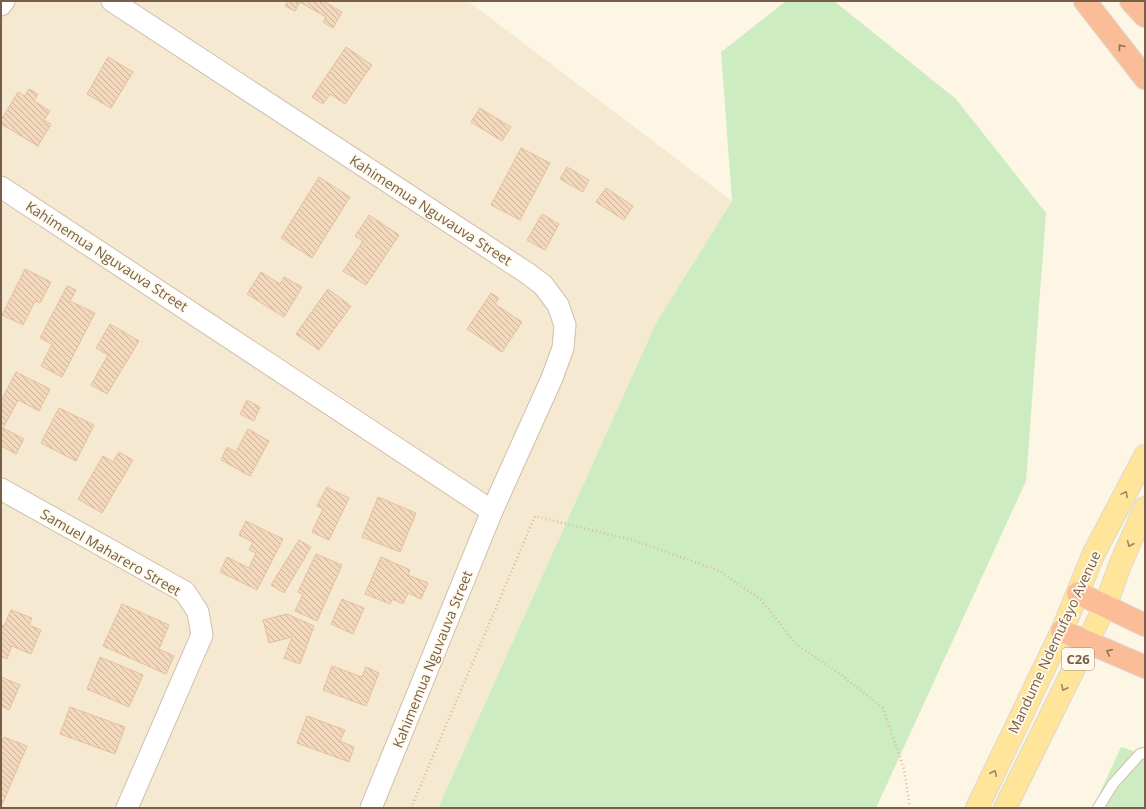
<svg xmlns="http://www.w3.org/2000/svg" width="1146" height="809" viewBox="0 0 1146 809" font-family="'Open Sans',sans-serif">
  <defs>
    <pattern id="building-back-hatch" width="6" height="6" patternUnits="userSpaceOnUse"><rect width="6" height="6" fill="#f4d8bb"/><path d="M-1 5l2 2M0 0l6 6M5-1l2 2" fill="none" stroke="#cab29a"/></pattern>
  </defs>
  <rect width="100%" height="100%" fill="#fdf6e4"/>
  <polygon fill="#f5e9d2" points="1,1 468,1 732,201 656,323 438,808 1,808"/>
  <g fill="#ceecc2">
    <polygon points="786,1 834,1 956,99 1046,213 1026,481 876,808 438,808 656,323 732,201 721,52"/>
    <polygon points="1121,747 1145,755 1145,808 1093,808"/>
  </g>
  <g fill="url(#building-back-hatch)" stroke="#e7c09a">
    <polygon points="288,1 323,1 342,12 333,28 323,22 326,17 300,2 295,11 285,6"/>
    <polygon points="346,47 372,65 345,104 330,94 323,104 312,97"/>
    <polygon points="108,57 133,72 111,108 87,94"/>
    <polygon points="29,89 38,94 34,101 50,111 44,120 51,124 38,146 1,124 1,120 18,92 25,96"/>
    <polygon points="480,108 511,127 502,141 471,122"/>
    <polygon points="521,148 550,163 520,220 491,205"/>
    <polygon points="567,167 589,180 583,192 560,179"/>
    <polygon points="319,177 350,197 312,258 281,238"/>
    <polygon points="606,188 633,206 624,220 596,202"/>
    <polygon points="542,214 559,224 545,250 527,240"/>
    <polygon points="369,215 399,235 366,285 343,271 363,241 355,236"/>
    <polygon points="25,269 51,282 40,303 35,301 23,325 2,315"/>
    <polygon points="261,272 280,284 284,277 302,287 284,317 247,294"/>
    <polygon points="67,286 76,290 70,301 95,313 62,377 41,366 52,344 40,338"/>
    <polygon points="328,289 351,306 319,350 296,334"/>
    <polygon points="491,293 499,298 495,304 522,322 502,352 467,329"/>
    <polygon points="110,324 139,341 107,394 91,385 108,355 96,348"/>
    <polygon points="16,372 50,389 39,411 18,400 3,428 24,439 16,454 1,446 1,401"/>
    <polygon points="247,400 260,407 254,421 240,414"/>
    <polygon points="59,408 94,425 76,461 41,443"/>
    <polygon points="248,429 269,441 250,476 221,460 227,447 236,452"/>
    <polygon points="119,452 133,460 102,513 78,499 103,456 113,462"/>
    <polygon points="327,487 349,498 329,540 312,532 323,509 317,506"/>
    <polygon points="378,497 416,513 400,552 362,537"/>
    <polygon points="246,521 283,539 257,590 220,572 227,557 249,568 256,553 249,550 253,542 239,535"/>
    <polygon points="299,540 311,547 284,593 271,585"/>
    <polygon points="316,554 342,565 317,621 295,611 303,594 298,592"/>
    <polygon points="381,557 410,570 408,575 428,583 421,599 408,593 403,604 393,599 390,604 365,594"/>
    <polygon points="342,599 364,608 353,634 331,624"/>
    <polygon points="122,604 169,625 159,649 174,656 166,674 103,646"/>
    <polygon points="11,610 32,618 29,625 41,630 31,654 12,646 7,659 1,656 1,625 4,626"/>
    <polygon points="287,614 314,626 300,664 284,658 292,637 269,643 263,620"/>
    <polygon points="100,657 143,675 129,707 87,689"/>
    <polygon points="332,666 362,677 366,667 379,673 366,706 323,690"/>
    <polygon points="1,677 20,685 9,710 1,706"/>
    <polygon points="70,707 125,727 115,754 60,734"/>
    <polygon points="307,716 345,730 340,741 354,747 349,762 297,743"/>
    <polygon points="4,737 27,746 1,807 1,744"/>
  </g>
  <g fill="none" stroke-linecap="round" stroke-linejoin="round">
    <g stroke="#cfbfaa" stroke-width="12">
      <polyline id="service" points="1098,808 1113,784 1140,754 1145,753"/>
    </g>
    <g stroke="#cfbfaa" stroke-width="23">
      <g id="minor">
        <polyline points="112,1 527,273 543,285 558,305 565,325 563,348 552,378 492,511 371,808"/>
        <polyline points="1,5 4,1"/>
        <polyline points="1,187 492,511"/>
        <polyline points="1,489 185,592 198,612 202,635 127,808"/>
      </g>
    </g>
    <g stroke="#ded8d3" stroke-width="24">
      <g id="primary">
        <polyline points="977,808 1062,631 1094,553 1145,456"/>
        <polyline points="1005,808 1087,642 1105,607 1120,565 1145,508"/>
      </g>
    </g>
    <g stroke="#ded8d3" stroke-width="24">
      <g id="motorway">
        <polyline points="1085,1 1145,78"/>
        <polyline points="1131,1 1145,16"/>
        <polyline points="1078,593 1145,625"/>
        <polyline points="1062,631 1145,667"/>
      </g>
    </g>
    <polyline stroke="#d9bb9d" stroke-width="2.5" stroke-dasharray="1 3" stroke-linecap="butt" points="411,808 535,516 632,540 720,571 761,600 796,644 840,674 883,708 904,769 910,808"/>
    <use href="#service" stroke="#fff" stroke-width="10"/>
    <use href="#minor" stroke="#fff" stroke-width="21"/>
    <use href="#primary" stroke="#fee59a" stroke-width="22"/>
    <use href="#motorway" stroke="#fabd98" stroke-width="22"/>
  </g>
  <defs><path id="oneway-chevron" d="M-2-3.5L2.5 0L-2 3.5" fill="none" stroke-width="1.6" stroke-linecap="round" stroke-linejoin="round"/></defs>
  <g stroke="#917158">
    <use href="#oneway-chevron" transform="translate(1121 47) rotate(-128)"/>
    <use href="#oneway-chevron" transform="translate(1109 652) rotate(-156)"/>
  </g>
  <g stroke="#a08661">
    <use href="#oneway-chevron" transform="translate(1125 494) rotate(-62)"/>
    <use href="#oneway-chevron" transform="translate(1130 544) rotate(113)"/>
    <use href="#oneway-chevron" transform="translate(1064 688) rotate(116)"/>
    <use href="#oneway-chevron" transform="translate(994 773) rotate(-65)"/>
  </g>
  <g text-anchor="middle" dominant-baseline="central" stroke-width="3.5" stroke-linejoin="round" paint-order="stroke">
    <rect fill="#fffaeb" stroke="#a08d79" stroke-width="1" x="1062" y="648" width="32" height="22" rx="3"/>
    <g font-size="13" font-weight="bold" fill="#775e48">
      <text x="1078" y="659">C26</text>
    </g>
    <g font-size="14" fill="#775e48" stroke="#fffaeb">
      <text transform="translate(431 210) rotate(33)">Kahimemua Nguvauva Street</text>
      <text transform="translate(107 256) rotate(33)">Kahimemua Nguvauva Street</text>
      <text transform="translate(111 552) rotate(30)">Samuel Maharero Street</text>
      <text transform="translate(1054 642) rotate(-65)">Mandume Ndemufayo Avenue</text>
      <text transform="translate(432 659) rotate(-68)">Kahimemua Nguvauva Street</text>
    </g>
  </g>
  <rect width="1146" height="809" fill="none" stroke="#775e48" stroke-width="4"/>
</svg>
